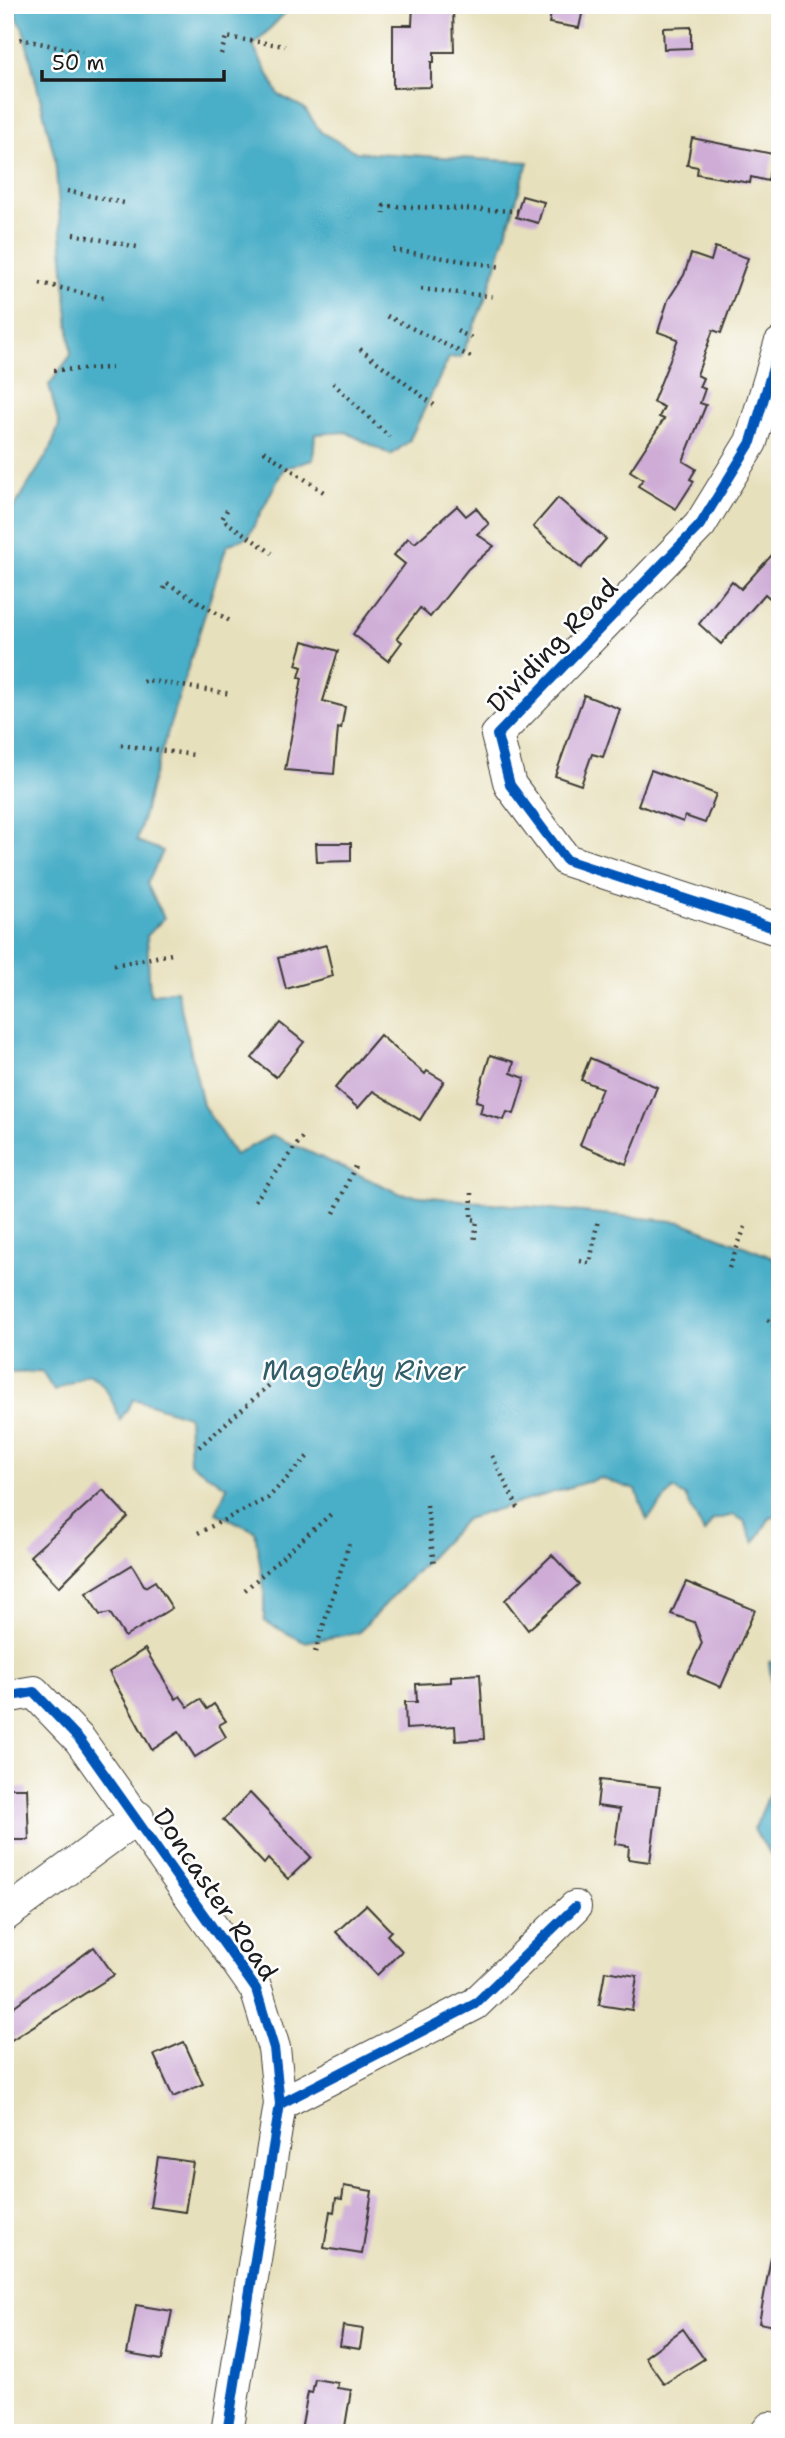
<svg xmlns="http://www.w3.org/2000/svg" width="785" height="2438" viewBox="0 0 785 2438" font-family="'Shantell Sans',sans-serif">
  <rect width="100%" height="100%" fill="#fff"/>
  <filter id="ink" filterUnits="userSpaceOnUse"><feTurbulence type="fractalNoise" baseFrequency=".0143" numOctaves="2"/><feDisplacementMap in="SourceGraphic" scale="14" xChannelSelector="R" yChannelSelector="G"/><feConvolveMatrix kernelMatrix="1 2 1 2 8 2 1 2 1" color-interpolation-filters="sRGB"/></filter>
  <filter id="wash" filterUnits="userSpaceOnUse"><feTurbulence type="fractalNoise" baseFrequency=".00686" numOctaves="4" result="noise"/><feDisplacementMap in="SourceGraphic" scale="28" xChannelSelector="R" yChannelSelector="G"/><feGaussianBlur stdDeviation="1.57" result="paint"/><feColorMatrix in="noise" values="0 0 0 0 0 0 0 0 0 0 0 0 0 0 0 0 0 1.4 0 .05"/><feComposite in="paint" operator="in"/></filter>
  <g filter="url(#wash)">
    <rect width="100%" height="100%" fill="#e7e0bc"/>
    <g fill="#48aec7" stroke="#326572" stroke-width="2">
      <path d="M11,5H287L288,10L253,46L279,95L304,108L321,132L356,152L528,162L487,295L461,357L449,358L409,441L391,455L346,432L315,434L313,460L284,468L248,537L227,545L153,778L137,841L163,851L147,884L164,918L147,936L150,995L177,990L203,1105L235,1155L272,1135L401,1194L682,1222L774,1258L780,1280V1516L770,1518L754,1543L744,1521L734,1515L713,1520L704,1533L685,1496L673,1489L647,1520L636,1490L600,1478L466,1519L358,1633L304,1642L264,1621V1590L255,1531L216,1513L227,1487L190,1463L188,1416L134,1399L120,1420C112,1401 107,1383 88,1374L54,1391L42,1372L5,1373V522L51,448L59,425L49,385L71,355L55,159L23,29Z"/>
      <polygon points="780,1661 780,1752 769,1662"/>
      <polygon points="780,1789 780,1868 754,1830 769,1795"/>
    </g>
    <g id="blocks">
      <g fill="#ceacd6">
        <polygon points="413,5 453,5 454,52 434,52 434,62 431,62 431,87 393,88 393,25 412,25"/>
        <polygon points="553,5 584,5 579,28 549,23"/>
        <polygon points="691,27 691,48 664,49 663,28"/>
        <polygon points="692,138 773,154 768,181 751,177 750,183 697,174 698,167 687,165"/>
        <polygon points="522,196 544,202 538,223 516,217"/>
        <polygon points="715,247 748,258 721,333 713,330 697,375 703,378 699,387 705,389 700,403 706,405 683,461 696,469 690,479 694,481 676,509 638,486 643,479 630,471 664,419 659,417 664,407 653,402 678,339 658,332 668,300 684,275 691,254 711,261"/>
        <polygon points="558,498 606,539 581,568 533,527"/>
        <polygon points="457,506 466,516 476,508 489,524 477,534 494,546 468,569 430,617 420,608 397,638 402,642 388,661 353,634 405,564 394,555 408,538 415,543"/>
        <polygon points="780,546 780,607 765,594 721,644 699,624 732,581 741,589"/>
        <polygon points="303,641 338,651 323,701 345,707 341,729 338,728 334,774 285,770 302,678 299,677 302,667 296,665"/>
        <polygon points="584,695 620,709 603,757 592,754 581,785 555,776"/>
        <polygon points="651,770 716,794 705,823 685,816 683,822 638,805"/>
        <polygon points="316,843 351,843 351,861 317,862"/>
        <polygon points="326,945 333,976 286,989 278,958"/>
        <polygon points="280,1023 304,1042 276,1077 252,1058"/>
        <polygon points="380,1035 425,1074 427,1071 444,1081 420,1120 373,1091 358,1108 335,1088"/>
        <polygon points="490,1055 514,1062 511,1073 525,1078 514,1114 507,1112 504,1120 480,1113 483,1103 476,1101"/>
        <polygon points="590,1058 657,1087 626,1164 580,1145 602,1088 581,1080"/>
        <polygon points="103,1490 128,1517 59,1587 30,1556"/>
        <polygon points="552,1555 579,1584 528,1630 505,1600"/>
        <polygon points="132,1565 145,1587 155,1581 172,1608 125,1637 110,1613 100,1615 86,1593"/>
        <polygon points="686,1582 755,1610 721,1687 688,1673 702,1643 694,1622 671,1614"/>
        <polygon points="145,1649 176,1699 180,1696 188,1707 200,1699 207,1709 214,1704 226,1721 219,1725 226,1737 195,1757 179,1732 152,1750 109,1672"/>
        <polygon points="480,1674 484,1739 456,1741 455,1726 406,1729 405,1702 417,1702 416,1684 451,1682 451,1676"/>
        <polygon points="600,1780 660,1787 650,1862 628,1859 629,1846 615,1844 620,1809 597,1806"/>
        <polygon points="5,1788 27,1788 29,1840 5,1840"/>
        <polygon points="250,1793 311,1857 288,1879 268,1859 264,1864 223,1820"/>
        <polygon points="366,1905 391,1931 387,1935 402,1951 377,1975 336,1932"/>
        <polygon points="94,1947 114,1975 5,2044 5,2013"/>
        <polygon points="605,1971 637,1976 632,2010 599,2005"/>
        <polygon points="184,2042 203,2084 173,2097 154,2055"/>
        <polygon points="158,2157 193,2162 185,2212 150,2207"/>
        <polygon points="344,2186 372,2191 362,2254 324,2248 330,2211 334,2212 336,2198 342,2199"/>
        <polygon points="771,2257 780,2258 780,2327 759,2323"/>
        <polygon points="136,2305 172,2311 162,2360 127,2354"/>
        <polygon points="343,2326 363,2329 360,2349 340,2346"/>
        <polygon points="683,2329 704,2359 664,2384 645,2357"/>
        <polygon points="315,2379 338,2383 337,2388 351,2390 344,2433 301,2430 308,2392 312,2393"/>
      </g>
    </g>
  </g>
  <g filter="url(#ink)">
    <use href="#blocks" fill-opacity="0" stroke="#3a3934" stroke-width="2"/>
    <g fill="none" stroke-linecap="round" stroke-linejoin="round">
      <g stroke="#3a3934" stroke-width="34">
        <g id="minor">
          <polyline points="780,344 751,442 700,525 497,735 510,785 566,860 780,930"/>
          <polyline points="5,1697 34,1692 80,1740 256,1989 274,2048 280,2104 227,2433"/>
          <polyline points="5,1915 138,1817"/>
          <polyline points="280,2104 475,2004 575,1907"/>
          <polyline points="766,2433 770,2428"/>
        </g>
      </g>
      <g stroke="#3a3934" stroke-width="4.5" stroke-dasharray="2 5" stroke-linecap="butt">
        <polyline points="20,39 82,52"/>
        <polyline points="221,54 226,37 285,46"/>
        <polyline points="67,191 124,203"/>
        <polyline points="384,214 384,206 518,211"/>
        <polyline points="73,234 137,247"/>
        <polyline points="393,250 502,267"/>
        <polyline points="40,283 108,299"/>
        <polyline points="421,289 497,297"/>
        <polyline points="387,316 473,358"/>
        <polyline points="457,331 476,340"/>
        <polyline points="360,349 434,405"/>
        <polyline points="54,370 113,368"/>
        <polyline points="333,383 389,437"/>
        <polyline points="264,451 325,493"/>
        <polyline points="227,510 222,519 272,553"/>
        <polyline points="164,589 167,583 230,621"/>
        <polyline points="143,682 146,680 231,694"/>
        <polyline points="121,745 194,755"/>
        <polyline points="114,965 172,954"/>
        <polyline points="472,1193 471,1219 477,1220 474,1243"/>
        <polyline points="255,1201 304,1135"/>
        <polyline points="334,1213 356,1164"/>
        <polyline points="580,1261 590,1263 598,1219"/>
        <polyline points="729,1268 745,1227"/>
        <polyline points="768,1319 780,1332"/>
        <polyline points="199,1447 274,1381"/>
        <polyline points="492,1456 520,1512"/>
        <polyline points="427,1505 434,1566"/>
        <polyline points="198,1533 268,1498 308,1456"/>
        <polyline points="245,1590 331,1514"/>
        <polyline points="315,1652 349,1544"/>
      </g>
      <use href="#minor" stroke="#fff" stroke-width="32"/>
      <g stroke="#fff" stroke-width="15">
        <g id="cycleway">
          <polyline points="780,344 751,442 700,525 497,735 510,785 566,860 780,930"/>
          <polyline points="5,1697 34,1692 80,1740 256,1989 274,2048 280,2104 227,2433"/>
          <polyline points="280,2104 475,2004 575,1907"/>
        </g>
      </g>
      <use href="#cycleway" stroke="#0057b8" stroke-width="10"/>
    </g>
  </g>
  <g text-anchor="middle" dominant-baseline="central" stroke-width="5" stroke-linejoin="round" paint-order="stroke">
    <g font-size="26" fill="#1c1c1c" stroke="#fff">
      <text transform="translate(552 645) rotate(-46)">Dividing Road</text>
      <text transform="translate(216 1894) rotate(56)">Doncaster Road</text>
    </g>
    <g font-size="28" font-style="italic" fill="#305e69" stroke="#fff">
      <text x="364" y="1370">Magothy River</text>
    </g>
  </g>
  <rect width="785" height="2438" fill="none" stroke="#fff" stroke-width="28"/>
  <path d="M42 70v10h182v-10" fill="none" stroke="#1c1c1c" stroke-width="3.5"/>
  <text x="52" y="70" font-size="21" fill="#1c1c1c" stroke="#ffffff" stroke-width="5" paint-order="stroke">50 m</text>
</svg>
